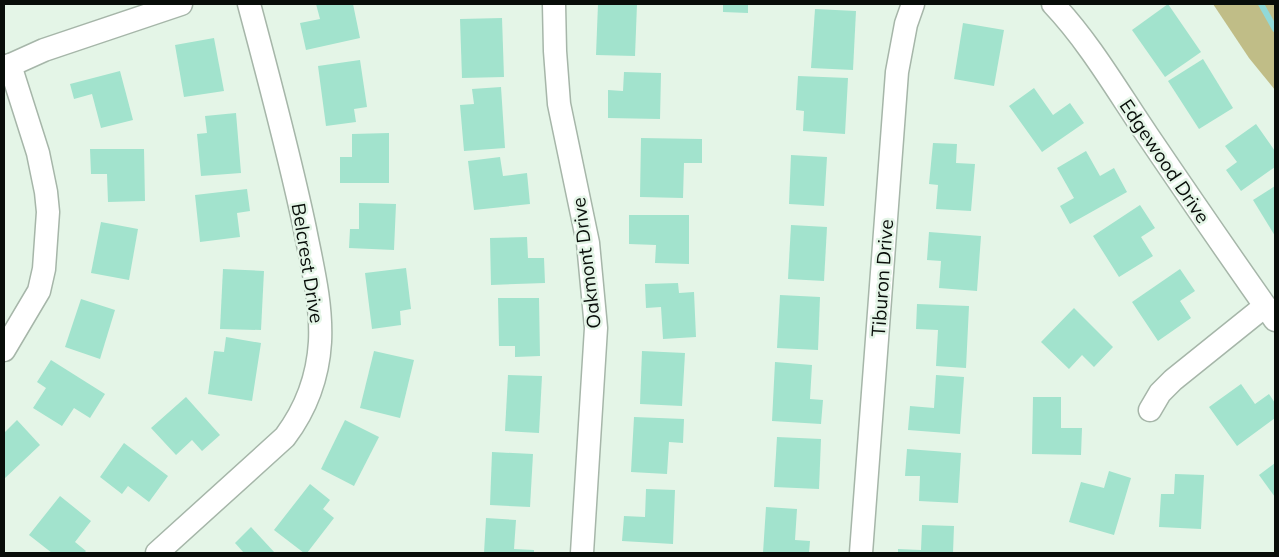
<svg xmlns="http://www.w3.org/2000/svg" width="1279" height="557" viewBox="0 0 1279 557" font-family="Mulish,sans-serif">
  <rect width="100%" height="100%" fill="#e4f5e7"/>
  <polygon fill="#c0bd87" points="1213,4 1275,4 1275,90 1249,58"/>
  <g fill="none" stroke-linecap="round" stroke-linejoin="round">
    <polyline stroke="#91d9d7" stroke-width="6" points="1261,4 1275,29"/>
  </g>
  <g fill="#a2e3cd">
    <polygon points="316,4 353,4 360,38 306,50 300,23 320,19"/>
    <polygon points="598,4 637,4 635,56 596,55"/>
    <polygon points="723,4 748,4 748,13 723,12"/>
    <polygon points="1168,4 1201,52 1165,77 1132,30"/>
    <polygon points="815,9 856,11 853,70 811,68"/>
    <polygon points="502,18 504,77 462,78 460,19"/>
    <polygon points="963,23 1004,30 994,86 954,79"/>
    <polygon points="214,38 224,91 184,97 175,45"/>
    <polygon points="1203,59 1233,108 1199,129 1168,81"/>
    <polygon points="360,60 367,107 354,109 356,122 326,126 318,66"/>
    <polygon points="120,71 133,120 101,128 92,94 74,99 70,84"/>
    <polygon points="624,72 661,73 660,119 608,118 608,90 623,91"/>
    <polygon points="798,76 848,78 845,134 803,131 804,111 796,110"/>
    <polygon points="501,87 505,148 464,151 460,105 474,104 472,89"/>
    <polygon points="1034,88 1053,115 1070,103 1084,123 1042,152 1009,106"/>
    <polygon points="236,113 241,173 201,176 197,134 207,133 205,116"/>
    <polygon points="1256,124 1275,151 1275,167 1241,191 1226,170 1237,162 1225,146"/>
    <polygon points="389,133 389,183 340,183 340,157 352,157 352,134"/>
    <polygon points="641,138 702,139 702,163 684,163 683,198 640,197"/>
    <polygon points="933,143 957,144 956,163 975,164 971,211 936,209 938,185 929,184"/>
    <polygon points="90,149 144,149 145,201 108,202 107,174 91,174"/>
    <polygon points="1086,151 1100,176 1114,168 1127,192 1070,224 1060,206 1074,198 1057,168"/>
    <polygon points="791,155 827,157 824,206 789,204"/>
    <polygon points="500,157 503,176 527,173 530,204 474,210 468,161"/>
    <polygon points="1275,186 1275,236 1253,200"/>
    <polygon points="247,189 250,211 237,213 240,237 200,242 195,195"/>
    <polygon points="359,203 396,204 394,250 349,248 350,229 359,229"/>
    <polygon points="1140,205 1155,228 1141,237 1153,256 1119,277 1093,236"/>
    <polygon points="629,215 689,215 689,264 655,263 656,245 629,244"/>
    <polygon points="101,222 138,229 129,280 91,273"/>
    <polygon points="791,225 827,227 824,281 788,279"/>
    <polygon points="929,232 981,236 977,291 939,288 941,261 927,260"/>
    <polygon points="527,237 528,258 544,258 545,283 491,285 490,238"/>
    <polygon points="406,268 411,309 400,311 401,325 372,329 365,273"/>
    <polygon points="223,269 264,271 261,330 220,329"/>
    <polygon points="1180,269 1195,291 1180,301 1191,318 1158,341 1132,302"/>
    <polygon points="678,283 679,293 694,292 696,337 663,339 661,307 646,308 645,284"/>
    <polygon points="780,295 820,297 818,350 777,348"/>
    <polygon points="498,298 539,298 540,356 515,357 515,346 499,346"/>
    <polygon points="81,299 115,310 100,359 65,347"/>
    <polygon points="917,304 969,306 966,368 936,366 938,330 916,329"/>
    <polygon points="1074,308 1113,347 1094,367 1082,355 1069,369 1041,342"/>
    <polygon points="226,337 261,343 252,401 208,394 214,351 224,352"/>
    <polygon points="374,351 414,360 400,418 360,408"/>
    <polygon points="642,351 685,353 682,406 640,404"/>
    <polygon points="51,360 105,394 90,418 74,408 62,426 33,408 46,388 37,382"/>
    <polygon points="775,362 812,365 810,399 823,400 821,424 772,421"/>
    <polygon points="508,375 542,376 539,433 505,431"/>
    <polygon points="936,375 964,377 960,434 908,430 910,406 934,408"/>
    <polygon points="1241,384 1255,404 1269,394 1275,403 1275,418 1237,446 1209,407"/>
    <polygon points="186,397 220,435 202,451 192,440 176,455 151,428"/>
    <polygon points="1033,397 1061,397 1061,428 1082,428 1081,455 1032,454"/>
    <polygon points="634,417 684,419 683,443 669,442 667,474 631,472"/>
    <polygon points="17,420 40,445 4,479 4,433"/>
    <polygon points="345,420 379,437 354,486 321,469"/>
    <polygon points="777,437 821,439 819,489 774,487"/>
    <polygon points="124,443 168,476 149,502 128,486 122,494 100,477"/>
    <polygon points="907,449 961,453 958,503 919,501 920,476 905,476"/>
    <polygon points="492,452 533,454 530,507 490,505"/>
    <polygon points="1275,463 1275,497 1259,475"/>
    <polygon points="1109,471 1131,478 1114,535 1069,522 1081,482 1104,488"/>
    <polygon points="1175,474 1204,475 1201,529 1159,527 1161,494 1174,494"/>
    <polygon points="310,484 330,500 323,509 334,518 307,553 304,553 274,530"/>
    <polygon points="646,489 675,490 673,544 622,541 624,516 645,517"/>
    <polygon points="60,496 91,521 75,542 86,551 84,553 52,553 29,535"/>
    <polygon points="766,507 797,509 795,540 810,541 809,553 763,553"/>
    <polygon points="486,518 516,520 514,549 534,550 534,553 484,553"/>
    <polygon points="922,525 954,526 953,553 898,553 898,549 921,550"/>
    <polygon points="251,527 275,553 244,553 235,543"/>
  </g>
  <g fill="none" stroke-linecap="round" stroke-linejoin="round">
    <g stroke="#a6b6a9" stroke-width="25">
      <g id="minor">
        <polyline points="554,4 555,51 559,104 588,243 596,328 582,553"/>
        <path d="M1053,4C1090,43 1118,92 1148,136C1190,198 1232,259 1275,320"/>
        <polyline points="4,68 44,50 181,4"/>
        <polyline points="4,350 39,291 44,269 48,212 46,192 38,153 10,65"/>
        <polyline points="1150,410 1160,393 1173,380 1265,306"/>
        <path d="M157,553L285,437C306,409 318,376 320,342C322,304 312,265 305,229C289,153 269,79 249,4"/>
        <polyline points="861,553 897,72 906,24 913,4"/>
      </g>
    </g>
    <use href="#minor" stroke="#fff" stroke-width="22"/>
  </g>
  <g text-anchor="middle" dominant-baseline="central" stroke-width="5" stroke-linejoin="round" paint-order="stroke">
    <g font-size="19" fill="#080d09" stroke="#e4f5e7">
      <text transform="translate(1165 161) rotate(56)">Edgewood Drive</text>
      <text transform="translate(308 263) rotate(81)">Belcrest Drive</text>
      <text transform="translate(586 263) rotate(-97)">Oakmont Drive</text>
      <text transform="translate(882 278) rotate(-86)">Tiburon Drive</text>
    </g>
  </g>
  <rect width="1279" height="557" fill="none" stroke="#080d09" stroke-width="10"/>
</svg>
